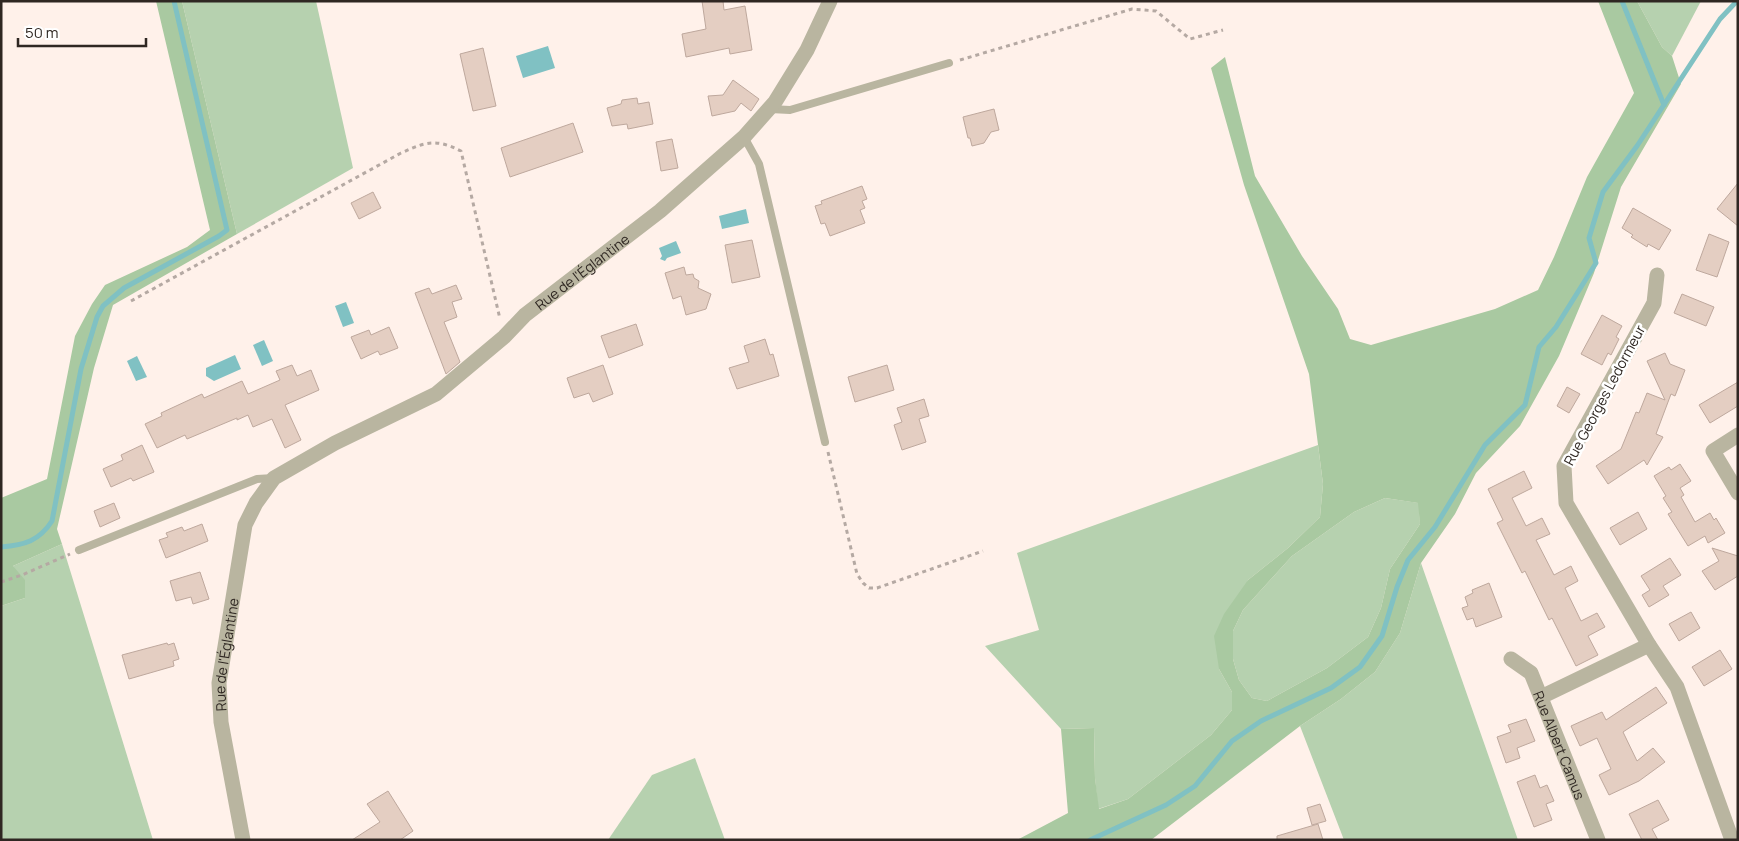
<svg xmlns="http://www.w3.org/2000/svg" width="1739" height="841" viewBox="0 0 1739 841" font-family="Manrope,sans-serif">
  <rect width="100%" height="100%" fill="#fff1ea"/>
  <g fill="#b6d1af">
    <polygon points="182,1 316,1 353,168 237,234"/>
    <polygon points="1637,1 1701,1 1672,56 1662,47"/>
    <polygon points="1318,445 1323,484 1320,517 1288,548 1248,580 1219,669 1232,692 1232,710 1211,735 1128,799 1098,809 1095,778 1094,728 1061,729 985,646 1039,630 1017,553"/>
    <polygon points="1385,498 1419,503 1420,524 1390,569 1381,608 1368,637 1327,668 1267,701 1252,698 1239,680 1233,659 1233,631 1243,610 1292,556 1354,512"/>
    <polygon points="62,544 153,840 1,840 1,606 25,598 13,566"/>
    <polygon points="1421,563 1518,840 1344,840 1300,726 1341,699 1375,672 1400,633"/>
    <polygon points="695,758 725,840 608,840 652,775"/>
  </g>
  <g fill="#a9c9a1" fill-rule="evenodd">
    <polygon points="156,1 182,1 237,234 113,305 94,368 57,529 62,544 13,566 25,580 25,598 1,606 1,498 47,479 75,336 92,304 105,285 187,247 210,230"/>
    <path d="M1598,1H1637L1662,47L1672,56L1681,84L1621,187L1594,273L1559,356L1520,426L1476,473L1455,514L1421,563L1400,633L1375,672L1341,699L1300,726L1151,840H1017L1068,813L1061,729L1094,728L1095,778L1099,809L1128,799L1211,735L1232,710V692L1219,669L1214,636L1224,614L1248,580L1288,548L1320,517L1323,484L1309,374L1244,185L1211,68L1225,57L1255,176L1302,256L1338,309L1350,339L1371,345L1495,309L1538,290L1554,257L1587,177L1634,93ZM1385,498L1418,503L1420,524L1390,569L1381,608L1368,637L1327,668L1267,701L1252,698L1239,680L1233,659V631L1243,610L1292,556L1354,512Z"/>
  </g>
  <g fill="#80c1c3">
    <polygon points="548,46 555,68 523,78 516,56"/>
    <polygon points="746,209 749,223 722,229 719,216"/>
    <polygon points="676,241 681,253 667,258 665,261 660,259 662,256 659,248"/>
    <polygon points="346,302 354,323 343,327 335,306"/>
    <polygon points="264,340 273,361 262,366 253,345"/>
    <polygon points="235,355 241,369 214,381 206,376 206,368"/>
    <polygon points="137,356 147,377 136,381 127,361"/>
  </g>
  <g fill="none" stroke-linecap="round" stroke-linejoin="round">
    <g stroke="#80c1c3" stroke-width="5">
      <polyline points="1622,1 1664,105"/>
      <path d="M1,547C25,545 39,541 52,521L81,369L97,317L103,306L124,288L219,236L227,230L174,1"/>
      <polyline points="1090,840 1166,805 1195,786 1232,741 1261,721 1331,688 1360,667 1382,636 1397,587 1408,560 1435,527 1485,445 1525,405 1539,347 1556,327 1596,263 1589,238 1603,192 1637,146 1720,19 1737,1"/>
    </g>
  </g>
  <g fill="#e4cec2" stroke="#bea89d">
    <polygon points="702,1 723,1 724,10 745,6 752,50 730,54 729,48 686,57 682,34 706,29"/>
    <polygon points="483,48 496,106 473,111 460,54"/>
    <polygon points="733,80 759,99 751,111 741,103 735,111 712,116 708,96 723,95"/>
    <polygon points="637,98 638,104 649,102 653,124 628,129 627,124 612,126 607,108 621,104 622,100"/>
    <polygon points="994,109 999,130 991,132 984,143 972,146 970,138 968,138 963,117"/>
    <polygon points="573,123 583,152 510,177 501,148"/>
    <polygon points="672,139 678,168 661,171 656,142"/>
    <polygon points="1738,183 1738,226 1717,209"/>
    <polygon points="862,186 867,199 862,201 865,208 860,210 865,223 830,236 825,223 821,224 815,206 822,204 821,201"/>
    <polygon points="373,192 381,208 359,219 351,203"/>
    <polygon points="1633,208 1671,230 1659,250 1648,244 1647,247 1631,237 1633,235 1622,228"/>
    <polygon points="1709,234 1729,242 1717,277 1696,270"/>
    <polygon points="752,240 760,277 732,283 725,245"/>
    <polygon points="684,267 686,275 693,274 694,278 699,281 698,288 711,294 706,309 686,315 681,296 673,299 665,273"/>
    <polygon points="456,285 462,299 452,302 457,317 444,322 460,362 446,374 415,293 429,288 432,294"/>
    <polygon points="1682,294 1714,307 1706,326 1674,313"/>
    <polygon points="1602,315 1622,326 1616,337 1619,339 1611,355 1608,353 1602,365 1581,354"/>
    <polygon points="636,324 643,345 609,358 601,336"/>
    <polygon points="389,327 398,348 380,355 378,351 361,359 351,337 369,330 371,335"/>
    <polygon points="765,339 770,355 773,354 779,376 737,389 729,368 749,362 744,346"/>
    <polygon points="1665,353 1670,364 1685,370 1675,396 1671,394 1656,434 1663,437 1647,465 1644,460 1608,484 1596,466 1621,449 1636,412 1639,413 1647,393 1665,400 1647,361"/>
    <polygon points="292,365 297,376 311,370 319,390 285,405 301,440 285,448 272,419 253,427 248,415 237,420 237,418 187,439 185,435 157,448 145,424 162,416 161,413 202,394 204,398 242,381 248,394 280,380 276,371"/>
    <polygon points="603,365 613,394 593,402 589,393 574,398 567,378"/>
    <polygon points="887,365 894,390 855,402 848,377"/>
    <polygon points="1738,382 1738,406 1710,423 1699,405"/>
    <polygon points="1567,387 1580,394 1569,413 1557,406"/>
    <polygon points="924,399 929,416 919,419 926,442 902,450 894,425 902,422 897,408"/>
    <polygon points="142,445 154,472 133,481 131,478 111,487 103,469 123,460 121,455"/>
    <polygon points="1680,464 1691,481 1680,488 1684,495 1681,497 1695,522 1710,513 1714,520 1716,518 1725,533 1708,543 1705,536 1688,546 1668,514 1672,512 1663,498 1666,496 1654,476 1669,467 1671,470"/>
    <polygon points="1524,471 1532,488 1512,498 1526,526 1542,518 1550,534 1536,540 1554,575 1571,566 1578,581 1565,588 1581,621 1597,613 1605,627 1588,636 1598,655 1576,666 1552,618 1549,620 1525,571 1522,573 1497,523 1503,520 1488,489"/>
    <polygon points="114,503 120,518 100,527 94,511"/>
    <polygon points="1638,512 1647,529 1620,545 1610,528"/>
    <polygon points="202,524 208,541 166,558 159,540 168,537 166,533 182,527 184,531"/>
    <polygon points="1712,548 1738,556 1738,576 1715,590 1702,571 1719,561"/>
    <polygon points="1670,558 1681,575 1663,586 1669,595 1649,607 1642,595 1650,590 1641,576"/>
    <polygon points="200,572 209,599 193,604 191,597 176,601 170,581"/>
    <polygon points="1489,583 1502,617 1476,627 1473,618 1467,620 1462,608 1468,606 1465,597 1473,593 1472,590"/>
    <polygon points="1691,612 1700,628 1679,641 1669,624"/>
    <polygon points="167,643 168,645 174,643 179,659 173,661 174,666 129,679 122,655"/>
    <polygon points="1720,650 1732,669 1704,686 1692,667"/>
    <polygon points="1656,687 1667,703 1623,732 1637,761 1653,748 1665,762 1639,781 1609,795 1599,775 1611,769 1597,738 1580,746 1571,726 1602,712 1606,720"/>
    <polygon points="1526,719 1535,741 1517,748 1520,758 1506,763 1497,737 1511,732 1508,725"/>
    <polygon points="1535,775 1540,788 1547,785 1554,801 1546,804 1552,820 1534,827 1517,782"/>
    <polygon points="388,791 413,831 400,840 352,840 380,822 367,804"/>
    <polygon points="1658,800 1669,820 1652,829 1658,840 1642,840 1629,814"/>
    <polygon points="1320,804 1326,821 1312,825 1307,808"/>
    <polygon points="1318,824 1323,840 1277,840 1277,836"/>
  </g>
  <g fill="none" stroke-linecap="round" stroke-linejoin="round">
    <g stroke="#b5a9a3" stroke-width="3" stroke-dasharray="4 4" stroke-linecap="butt">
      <polyline points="960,60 1132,9 1156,11 1190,39 1223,30"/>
      <path d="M131,301L401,153C426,142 435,138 461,151L500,319"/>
      <polyline points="828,452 857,574 863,583 869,588 877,588 983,551"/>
      <polyline points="1,582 22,575 70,554"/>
    </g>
    <g stroke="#b9b5a0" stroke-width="8">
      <polyline points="770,109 790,110 949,63"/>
      <polyline points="744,137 759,164 825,442"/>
      <polyline points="79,550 257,479 274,478"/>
    </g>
    <g stroke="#b9b5a0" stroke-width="15">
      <polyline points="1657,275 1654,303 1564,466 1566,503 1649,645 1677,687 1732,840"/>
      <polyline points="1738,435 1713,451 1738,493"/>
      <path id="s1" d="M1511,659L1531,673L1598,840"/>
      <polyline points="1541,697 1649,645"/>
      <path id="s2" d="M243,840L221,722L219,683L245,525L256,503L274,478L335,443L436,394L504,337L525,315L660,211L744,137L775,102L807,50L830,1"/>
    </g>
  </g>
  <g text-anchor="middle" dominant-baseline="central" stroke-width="5" stroke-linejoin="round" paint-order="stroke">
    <g font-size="14" fill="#2f2722" stroke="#fff">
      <text stroke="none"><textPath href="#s2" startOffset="748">Rue de l'Églantine</textPath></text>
      <text transform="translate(1604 395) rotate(-62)">Rue Georges Ledormeur</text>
      <text stroke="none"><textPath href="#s2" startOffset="188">Rue de l'Églantine</textPath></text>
      <text stroke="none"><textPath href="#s1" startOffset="102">Rue Albert Camus</textPath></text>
    </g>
  </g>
  <rect width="1739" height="841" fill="none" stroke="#2f2722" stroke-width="5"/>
  <path d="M18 38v8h128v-8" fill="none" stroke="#2f2722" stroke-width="2.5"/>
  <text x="25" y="38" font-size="15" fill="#2f2722" stroke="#ffffff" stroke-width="4" paint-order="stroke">50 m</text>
</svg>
